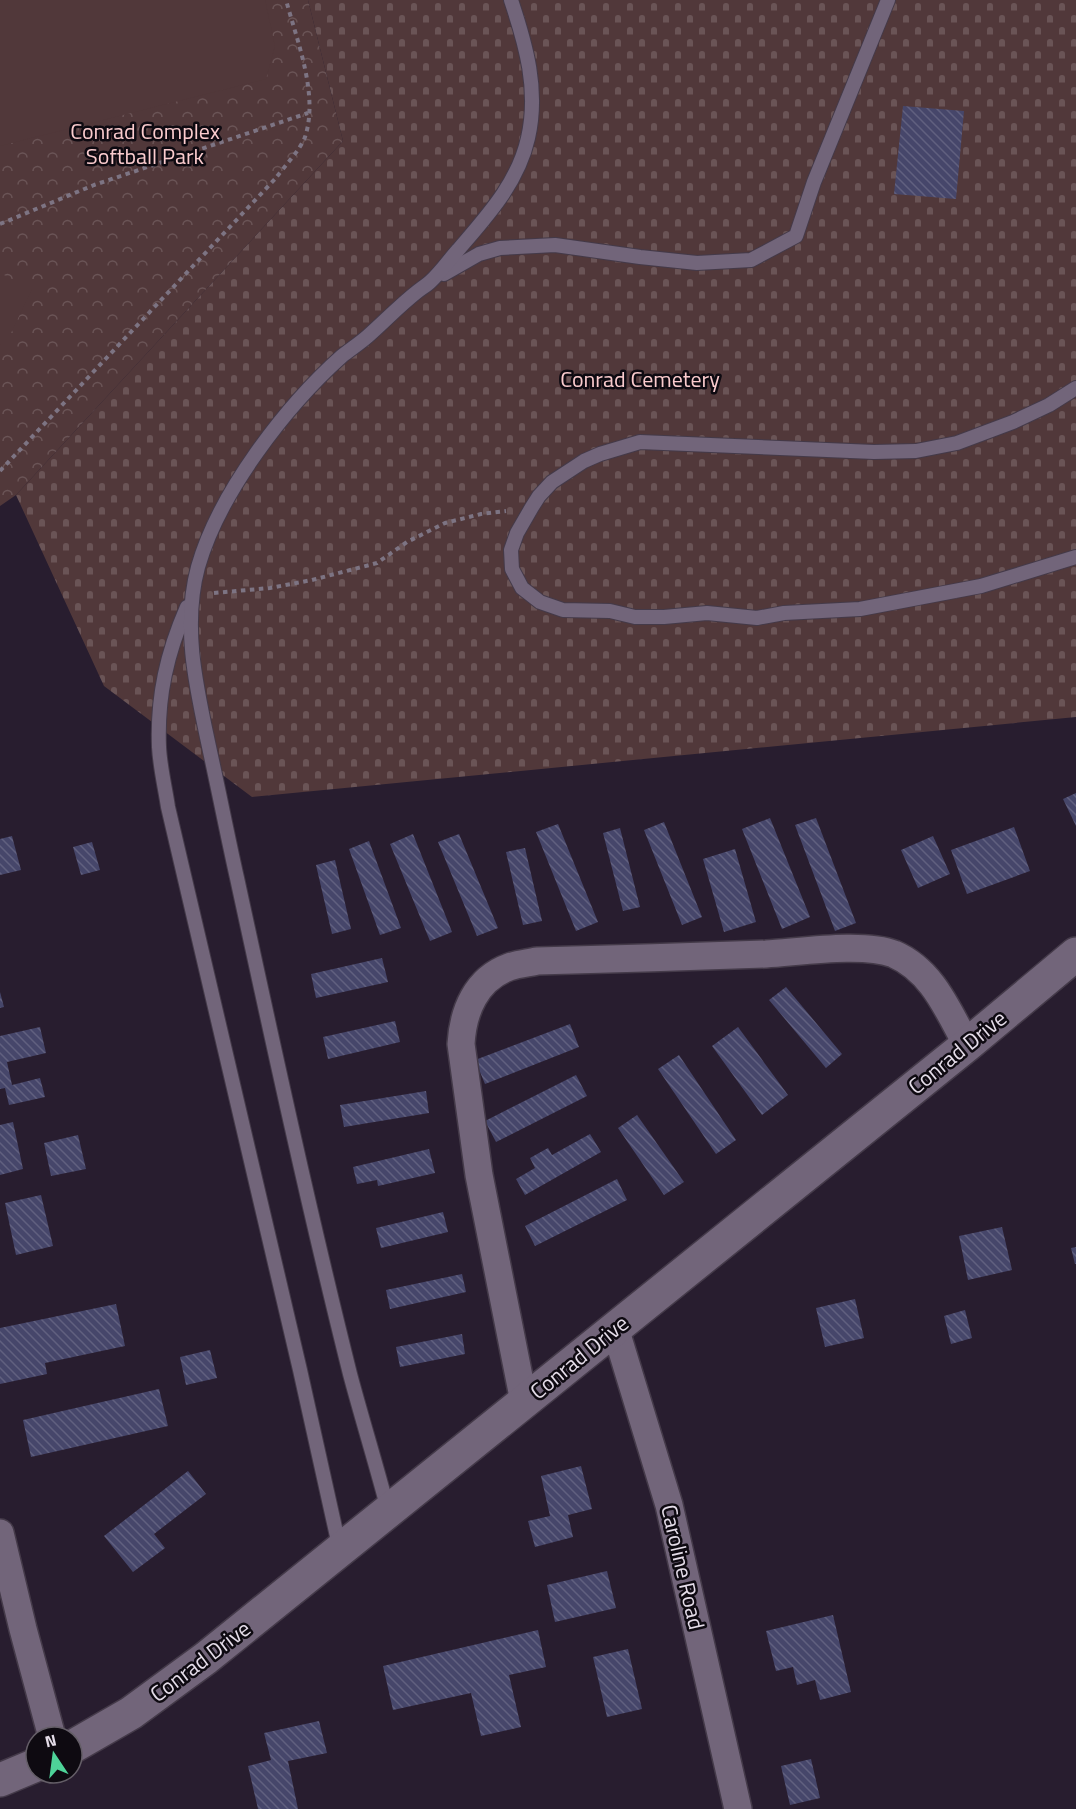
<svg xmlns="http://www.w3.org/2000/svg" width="1076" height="1809" viewBox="0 0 1076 1809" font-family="'Titillium Web',sans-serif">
  <defs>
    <pattern id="cemetery-stones" width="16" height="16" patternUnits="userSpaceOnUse" patternTransform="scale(1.5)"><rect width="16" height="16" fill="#51383a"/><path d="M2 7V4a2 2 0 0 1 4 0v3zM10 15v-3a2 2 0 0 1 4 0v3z" fill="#6a5456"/></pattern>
    <pattern id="park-crowns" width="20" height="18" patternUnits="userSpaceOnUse" patternTransform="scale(1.5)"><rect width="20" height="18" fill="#51383a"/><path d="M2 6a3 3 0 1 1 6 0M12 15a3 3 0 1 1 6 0" fill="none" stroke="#6a5456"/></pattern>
    <pattern id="building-back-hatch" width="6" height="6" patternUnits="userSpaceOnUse" patternTransform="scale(1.5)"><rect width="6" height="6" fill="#46466a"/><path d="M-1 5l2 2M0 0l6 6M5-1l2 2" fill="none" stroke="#61607f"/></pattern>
  </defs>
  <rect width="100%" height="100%" fill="#281d2f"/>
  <polygon fill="url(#cemetery-stones)" points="308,0 1076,0 1076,717 252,797 104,686 16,495 343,141"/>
  <polygon fill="url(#park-crowns)" points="0,0 308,0 343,141 16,495 0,506"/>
  <g fill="#51383a">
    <polygon points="0,0 265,0 275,46 266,79 0,146"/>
    <polygon points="0,273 32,289 11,333 0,345"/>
  </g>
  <g fill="url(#building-back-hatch)">
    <polygon points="903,106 964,111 956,199 894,194"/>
    <polygon points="1076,793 1076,826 1063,799"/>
    <polygon points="770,818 810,917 782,929 742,829"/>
    <polygon points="816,818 856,923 835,931 795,825"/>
    <polygon points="664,822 702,917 682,925 644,830"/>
    <polygon points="558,824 598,922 576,931 536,832"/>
    <polygon points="1014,827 1030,871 967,894 951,850"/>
    <polygon points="620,828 640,907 623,911 603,833"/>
    <polygon points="413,834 452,932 430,941 390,844"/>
    <polygon points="459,834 498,928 477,936 438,842"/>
    <polygon points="12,836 21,870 0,875 0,839"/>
    <polygon points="933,836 950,874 918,888 901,850"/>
    <polygon points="369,841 401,928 380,935 349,849"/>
    <polygon points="92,842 100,870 81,875 73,847"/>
    <polygon points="525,848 542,921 523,925 506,852"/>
    <polygon points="735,849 756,922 724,932 703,859"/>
    <polygon points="335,860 351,929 332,934 316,865"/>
    <polygon points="382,958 388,982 316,998 311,974"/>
    <polygon points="786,987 842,1054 826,1068 769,1000"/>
    <polygon points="0,992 4,1007 0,1008"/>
    <polygon points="395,1021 400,1042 328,1059 323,1037"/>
    <polygon points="570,1024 579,1047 485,1084 475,1060"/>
    <polygon points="40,1027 46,1053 7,1062 12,1085 40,1078 45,1097 9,1105 5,1088 0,1089 0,1036"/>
    <polygon points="738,1027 788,1095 762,1115 712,1046"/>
    <polygon points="679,1055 736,1140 716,1154 658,1069"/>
    <polygon points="576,1075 587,1096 496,1142 485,1121"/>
    <polygon points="426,1091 429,1113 344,1127 340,1105"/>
    <polygon points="637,1115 684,1182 664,1195 618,1128"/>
    <polygon points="13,1122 23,1169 0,1175 0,1125"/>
    <polygon points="590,1134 601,1152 525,1195 516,1179 535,1168 530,1158 548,1148 552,1155"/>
    <polygon points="78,1135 86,1169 51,1176 44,1143"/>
    <polygon points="429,1149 435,1173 378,1186 377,1180 357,1184 353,1167"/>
    <polygon points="617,1179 627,1200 535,1246 525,1226"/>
    <polygon points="41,1195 53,1246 16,1255 5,1203"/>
    <polygon points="443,1212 448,1232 381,1248 376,1228"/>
    <polygon points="1002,1227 1012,1270 968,1280 959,1236"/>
    <polygon points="1076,1247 1076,1264 1075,1264 1071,1248"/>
    <polygon points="462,1274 466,1292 390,1309 386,1290"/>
    <polygon points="855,1299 864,1338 825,1347 816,1308"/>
    <polygon points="116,1304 125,1346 45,1363 47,1374 0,1384 0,1328"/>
    <polygon points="965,1310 972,1338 951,1344 944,1316"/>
    <polygon points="462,1334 465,1354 400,1367 396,1347"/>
    <polygon points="210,1350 217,1378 186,1385 180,1357"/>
    <polygon points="159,1389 168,1426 31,1457 23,1420"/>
    <polygon points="581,1466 592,1509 568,1515 573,1537 535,1547 528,1521 550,1516 541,1476"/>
    <polygon points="188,1471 206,1494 154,1534 165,1548 133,1572 104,1536"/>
    <polygon points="607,1571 616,1608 555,1622 547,1585"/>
    <polygon points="833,1615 851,1692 820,1700 815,1680 797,1685 793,1667 776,1671 766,1631"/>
    <polygon points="538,1630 546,1667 509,1675 521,1727 481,1736 471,1693 393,1710 383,1666"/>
    <polygon points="628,1649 642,1709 607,1717 593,1657"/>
    <polygon points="319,1721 327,1753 288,1761 298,1809 258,1809 248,1766 271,1760 264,1733"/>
    <polygon points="811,1759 820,1798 790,1805 781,1766"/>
  </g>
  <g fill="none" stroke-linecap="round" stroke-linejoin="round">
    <g stroke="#443a49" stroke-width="16">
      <g id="lane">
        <polyline points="444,274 479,254 500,248 555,245 640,257 697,263 751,260 796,236 814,182 888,0"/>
        <polyline points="1076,388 1049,405 1013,422 957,443 916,451 874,452 640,442 600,454 584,461 552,482 539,496 532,507 517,533 511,550 512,569 522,588 540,602 563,610 610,611 635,617 664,617 707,613 757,618 784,613 860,609 981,586 1076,557"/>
        <path d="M187,607C167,653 157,696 159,747C160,767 165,787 168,807L300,1370L340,1550"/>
        <path d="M388,1510C376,1464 362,1419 350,1374C309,1210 273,1044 237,878C228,838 220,797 211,756C198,694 181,630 198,567C219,493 285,407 342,356C351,349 360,343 368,336C385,321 400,305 418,291C422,288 427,285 431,281C441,272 449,260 458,250C487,216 518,183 528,138C539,90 526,45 511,0"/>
      </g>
    </g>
    <g stroke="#443a49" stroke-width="30">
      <g id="street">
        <polyline points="615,1328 669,1505 738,1809"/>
        <path d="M524,1402L479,1175L461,1044C463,1011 476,979 509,967C517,964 528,963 537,961C613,959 690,957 766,954C800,952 863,942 894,954C933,971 948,1011 967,1045"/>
        <polyline points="0,1533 23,1629 52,1737"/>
      </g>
    </g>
    <g stroke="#443a49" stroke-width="36">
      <g id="secondary">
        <polyline points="72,1747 131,1713 206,1658 967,1045 1076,954"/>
        <polyline points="0,1780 36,1765"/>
      </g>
    </g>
    <g stroke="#7d7483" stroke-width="4" stroke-dasharray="4.5 4.5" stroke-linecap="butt">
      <polyline points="0,224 94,185 308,113"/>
      <path d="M0,471L275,179C283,168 301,149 305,137C319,95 297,41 286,0"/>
      <polyline points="214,593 270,588 312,580 377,563 407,542 445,523 481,514 506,511"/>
    </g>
    <use href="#lane" stroke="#72657a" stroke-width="14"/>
    <use href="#street" stroke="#72657a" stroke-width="27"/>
    <use href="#secondary" stroke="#72657a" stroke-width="33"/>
  </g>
  <g text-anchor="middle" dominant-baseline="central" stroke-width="5" stroke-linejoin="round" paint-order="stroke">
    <g font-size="22" fill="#fbccce" stroke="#0e0a11">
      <text x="145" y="131">Conrad Complex<tspan x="145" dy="25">Softball Park</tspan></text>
      <text x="640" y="379">Conrad Cemetery</text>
    </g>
    <g font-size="22" fill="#e5dde9" stroke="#0e0a11">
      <text transform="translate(957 1052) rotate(-39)">Conrad Drive</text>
      <text transform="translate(579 1357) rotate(-39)">Conrad Drive</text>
      <text transform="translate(683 1567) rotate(77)">Caroline Road</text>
      <text transform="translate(200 1661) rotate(-37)">Conrad Drive</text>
    </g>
  </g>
  <g transform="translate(54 1755) rotate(347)"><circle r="28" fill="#0e0a11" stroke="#645e67" stroke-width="1.5"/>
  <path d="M0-4.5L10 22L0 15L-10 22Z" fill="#4ed399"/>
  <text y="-9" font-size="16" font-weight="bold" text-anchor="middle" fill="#e5dde9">N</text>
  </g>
</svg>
